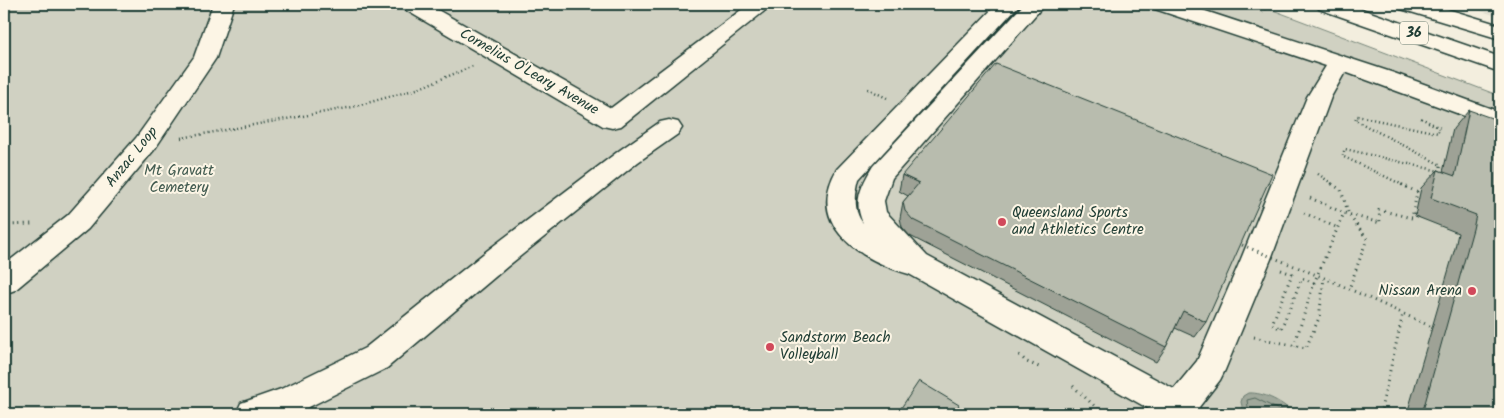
<svg xmlns="http://www.w3.org/2000/svg" width="1504" height="418" viewBox="0 0 1504 418" font-family="Kalam,sans-serif">
  <rect width="100%" height="100%" fill="#f3eede"/>
  <filter id="ink" filterUnits="userSpaceOnUse"><feTurbulence type="fractalNoise" baseFrequency=".02" numOctaves="2"/><feDisplacementMap in="SourceGraphic" scale="10" xChannelSelector="R" yChannelSelector="G"/><feConvolveMatrix kernelMatrix="1 2 1 2 8 2 1 2 1" color-interpolation-filters="sRGB"/></filter>
  <g filter="url(#ink)">
    <polygon fill="#e1dfd0" points="1457,4 1500,4 1500,17 1478,10"/>
    <polygon fill="#d0d1c2" stroke="#78877b" points="4,4 1257,4 1500,96 1500,414 4,414"/>
    <path fill="#a0a89b" stroke="#6c7d72" d="M1248,393C1265,392 1283,403 1295,414H1244L1241,402L1243,396Z"/>
    <g fill="none" stroke-linecap="round" stroke-linejoin="round">
      <polyline stroke="#53685d" stroke-width="1" points="1249,414 1247,400 1255,398 1287,414"/>
      <g stroke="#1f3d34" stroke-width="3">
        <g id="minor">
          <polygon points="213,4 234,4 216,58 154,150 88,229 15,290 4,294 4,265 68,215 136,138 194,57"/>
          <polygon points="401,4 427,4 611,108 749,4 773,4 621,126 612,128 603,126 404,9"/>
          <path d="M997,4H1020L859,179C855,194 853,211 863,223C853,202 861,186 873,166L1024,4H1045L892,178L884,201L886,212L927,256L1174,389L1197,361L1241,259L1307,97L1326,66L1155,9L1153,4H1184L1394,73L1500,112V129L1345,72L1331,97L1271,259L1225,370L1220,380L1199,407L1202,414H1158L909,274C863,261 804,226 837,169Z"/>
          <polygon points="669,120 678,122 682,128 678,134 638,162 508,266 387,368 295,414 236,414 241,403 281,389 365,348 488,250 620,150 660,122"/>
        </g>
      </g>
      <g stroke="#1f3d34" stroke-width="3">
        <g id="major">
          <polygon points="1316,4 1347,4 1500,57 1500,72 1319,9"/>
          <polygon points="1398,4 1431,4 1500,25 1500,39 1401,9"/>
        </g>
      </g>
      <g stroke="#1f3d34" stroke-width="2.5" stroke-dasharray="1 3" stroke-linecap="butt">
        <polyline points="1262,13 1269,4"/>
        <polyline points="868,89 887,98"/>
        <polyline points="181,138 353,107 417,89 473,66"/>
        <polyline points="1318,174 1334,185"/>
        <polyline points="1403,185 1342,156 1345,149 1439,171 1441,165 1355,120 1357,116 1438,133 1440,128 1419,117"/>
      </g>
      <g stroke="#1f3d34" stroke-width="3" stroke-dasharray="1 4.5" stroke-linecap="butt">
        <polyline points="1332,184 1341,190 1349,215 1367,239 1349,289"/>
        <polyline points="1310,198 1344,213"/>
        <polyline points="1304,213 1338,228"/>
        <polyline points="4,222 7,225 32,224"/>
        <polyline points="1281,270 1292,274 1272,324 1281,329 1302,278 1314,283"/>
        <polyline points="1334,282 1432,327"/>
        <polyline points="1254,337 1306,348 1319,318 1324,278"/>
        <polyline points="1294,346 1314,283 1344,213 1380,223 1379,210 1412,218 1417,192 1400,184"/>
        <polyline points="1019,355 1027,362 1039,367"/>
        <polyline points="1073,386 1103,414"/>
        <polyline points="1380,414 1403,314"/>
      </g>
      <use href="#minor" fill="#fcf5e5" fill-rule="evenodd"/>
      <use href="#major" fill="#fcf5e5" fill-rule="evenodd"/>
      <polyline stroke="#1f3d34" stroke-width="3" stroke-dasharray="1 4.5" stroke-linecap="butt" points="1237,243 1334,282"/>
    </g>
    <g fill="#9ea296" stroke="#1f3d34">
      <polygon points="1487,4 1500,4 1500,8"/>
      <polygon points="1469,110 1500,414 1407,414 1455,248 1458,233 1415,216 1421,188 1438,170 1443,172 1453,129"/>
      <polygon points="902,175 1206,322 1195,337 1175,328 1166,347 1156,362 910,236 902,227 900,218 903,202 908,196 899,191"/>
    </g>
    <g fill="#b8bcae" stroke="#1f3d34">
      <polygon points="996,64 1272,174 1206,322 1183,311 1166,347 913,220 905,211 903,202 919,183 902,175"/>
      <polygon points="1469,110 1500,121 1500,414 1422,414 1473,229 1476,215 1431,198 1438,170 1455,176"/>
      <polygon points="919,381 959,405 953,414 897,414"/>
    </g>
  </g>
  <g fill="#d1495b" stroke="#fcf5e5" stroke-width="2">
    <circle cx="1002" cy="222" r="5"/>
    <circle cx="1472" cy="291" r="5"/>
    <circle cx="770" cy="347" r="5"/>
  </g>
  <g text-anchor="middle" dominant-baseline="central" stroke-width="4" stroke-linejoin="round" paint-order="stroke">
    <rect fill="#fcf5e5" stroke="#617469" stroke-width="1" x="1400" y="21.5" width="28" height="23" rx="4"/>
    <g font-size="14" font-weight="bold" fill="#1f3d34">
      <text x="1414" y="33">36</text>
    </g>
    <g font-size="15" fill="#1f3d34" stroke="#fcf5e5">
      <text transform="translate(529 72) rotate(30)">Cornelius O'Leary Avenue</text>
      <text transform="translate(132 157) rotate(-51)">Anzac Loop</text>
    </g>
    <g font-size="15" fill="#425b50" stroke="#fcf5e5">
      <text x="179" y="171">Mt Gravatt<tspan x="179" dy="17">Cemetery</tspan></text>
    </g>
    <g font-size="15" fill="#1f3d34" stroke="#fcf5e5" text-anchor="start">
      <text x="1012" y="213">Queensland Sports<tspan x="1012" dy="17">and Athletics Centre</tspan></text>
      <text x="1462" y="291" text-anchor="end">Nissan Arena</text>
      <text x="780" y="338">Sandstorm Beach<tspan x="780" dy="17">Volleyball</tspan></text>
    </g>
  </g>
  <rect width="1504" height="418" fill="none" stroke="#fcf5e5" stroke-width="20"/>
  <rect x="10" y="10" width="1484" height="398" fill="none" stroke="#1f3d34" stroke-width="2" filter="url(#ink)"/>
</svg>
